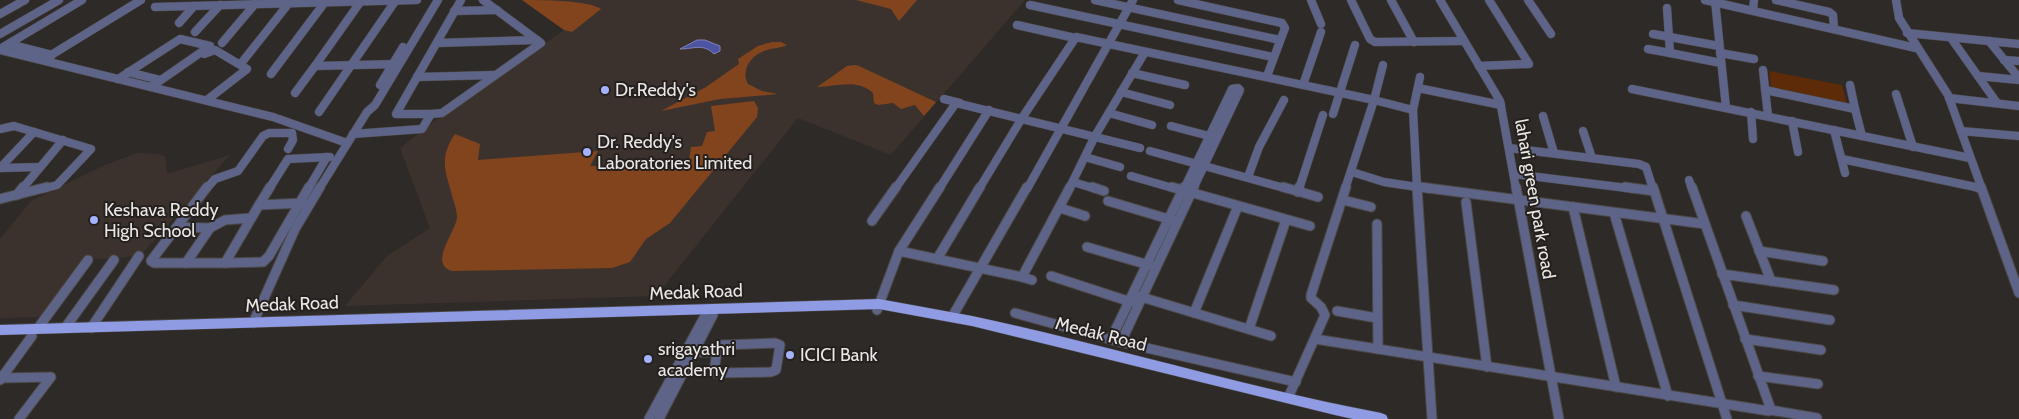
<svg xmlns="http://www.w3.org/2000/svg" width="2019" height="419" viewBox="0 0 2019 419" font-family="Cabin,sans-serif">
  <rect width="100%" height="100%" fill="#2e2a27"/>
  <g fill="#3c322d">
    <polygon points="522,0 1025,0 891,155 798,118 656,296 345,306 387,256 430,228 400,148 449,110 564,30"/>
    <polygon points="137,153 156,154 165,156 167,174 230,155 140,256 101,259 86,258 40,317 0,318 0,239 31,201 103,166"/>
  </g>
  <polygon fill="#5d2b07" points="1769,71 1842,85 1847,104 1771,88"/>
  <g fill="#82441d">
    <path d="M522,0C542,0 587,0 601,9L572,32L564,30Z"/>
    <polygon points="856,0 917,0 899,21 891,9"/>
    <path d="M772,42H781L787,45C781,48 774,48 767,50C752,54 740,69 748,84L762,91L778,94L720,99L661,111L706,87L739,64L738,59L758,46Z"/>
    <path d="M855,65L859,66L936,102L924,116L915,105L901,109L893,103L878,105L874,103L873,93C857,78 836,87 817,87L847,66Z"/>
    <path d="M754,101L758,108L757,117L670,223L646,239L630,262L612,268L452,271C428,264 455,233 457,218C457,212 455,205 453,199C446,172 438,159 455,134L480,144L478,160L598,151L590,166L688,168L691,147L702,146L707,132L715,131L711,106Z"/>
  </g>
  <path fill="#4d55a3" stroke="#7c81b7" d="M697,40H705L720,46V51L714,54C703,43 694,49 680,49Z"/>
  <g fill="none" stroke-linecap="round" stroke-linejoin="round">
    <g stroke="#4c4846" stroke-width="9">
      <g id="minor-far1">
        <polyline points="1095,0 1280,40"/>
        <polyline points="1178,0 1282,23 1285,28 1267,76"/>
        <polyline points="1311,0 1321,24"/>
        <polyline points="1351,0 1370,39 1375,42 1463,41"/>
        <polyline points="1391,0 1414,42"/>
        <polyline points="1440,0 1500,101 1516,189"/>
        <polyline points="1528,0 1551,34"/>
        <polyline points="1705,0 1916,48"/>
        <polyline points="1715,0 1726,108"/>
        <polyline points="1776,0 1829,12 1833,15 1834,29"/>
        <polyline points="1896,0 1899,18 1948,95 1982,189"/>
        <polyline points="1030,5 1273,57"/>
        <polyline points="155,7 417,0"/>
        <polyline points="1667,8 1670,53 1721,63"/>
        <polyline points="1753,10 1754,0"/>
        <polyline points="454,11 497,10"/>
        <polyline points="0,14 25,0"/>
        <polyline points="179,23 194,6"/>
        <polyline points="1017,25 1075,38"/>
        <polyline points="195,32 220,5"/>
        <polyline points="1907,33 2019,44"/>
        <polyline points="0,34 59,0"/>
        <polyline points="1653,34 1719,46"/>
        <polyline points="1951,38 1997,103"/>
        <polyline points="1989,41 2019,78"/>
        <polyline points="222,43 255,4"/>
        <polyline points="437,43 537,40"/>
        <polyline points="9,44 52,55"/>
        <polyline points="0,49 82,0"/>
        <polyline points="1648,49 1670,53"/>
        <polyline points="0,50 273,117 347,143"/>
        <polyline points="1720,53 1754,59"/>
        <polyline points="204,54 215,50 247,69 207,100"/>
        <polyline points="43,60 141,0"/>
        <polyline points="2004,60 2019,61"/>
        <polyline points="243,61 289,3"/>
        <polyline points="1383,65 1374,100 1413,110"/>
        <polyline points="315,66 361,1"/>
        <polyline points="1479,66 1529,64 1489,0"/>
        <polyline points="1763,70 1768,116"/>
        <polyline points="128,72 160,80"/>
        <polyline points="1132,73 1185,85"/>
        <polyline points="271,74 325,2"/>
        <polyline points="1978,76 2019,80"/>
        <polyline points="417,77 494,75"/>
        <polyline points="118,79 180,39 210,46 151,87"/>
        <polyline points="380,85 403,47"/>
        <polyline points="1303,85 1321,32"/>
        <polyline points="1850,85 1855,109"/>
        <polyline points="1418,88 1501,105"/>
        <polyline points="1632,89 1970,158"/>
        <polyline points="1765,90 1855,109 1862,136"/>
        <polyline points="1121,92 1170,105"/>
        <polyline points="295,93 315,66 397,64"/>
        <polyline points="1896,94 1913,147"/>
        <polyline points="1949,98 2019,106"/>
        <polyline points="944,99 960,103"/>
        <polyline points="319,112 396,0"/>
        <polyline points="1751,112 1753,139"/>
        <polyline points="1109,113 1152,125"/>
        <polyline points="431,114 442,113 541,43 483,0"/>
        <polyline points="1333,114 1355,45"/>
        <polyline points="1543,116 1554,153"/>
        <polyline points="1792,121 1798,152"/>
        <polyline points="1171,126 1213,137"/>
        <polyline points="0,129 14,126 91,149 57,185 42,189"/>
        <polyline points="1834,130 1845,173"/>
        <polyline points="1583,131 1592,158"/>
        <polyline points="1961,131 2019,136"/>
        <polyline points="353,134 422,129 431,114 396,114 461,0"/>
        <polyline points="1509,148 1639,164 1646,167 1653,189"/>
        <polyline points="1150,151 1288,189"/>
        <polyline points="1085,157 1120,167"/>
        <polyline points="1842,159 1980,188"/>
        <polyline points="0,168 34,132"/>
        <polyline points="0,168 40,167"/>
        <polyline points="1352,172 1384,182 1417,187 1413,110 1420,77"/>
        <polyline points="1514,174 1635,189"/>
        <polyline points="1131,176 1176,189"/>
        <polyline points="1248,177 1259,147 1284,100"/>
        <polyline points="1689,180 1692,189"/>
        <polyline points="1073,182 1096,189"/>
        <polyline points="22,189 63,140"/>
        <polyline points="206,189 215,179 238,171 263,136 269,133 292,133 293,140 288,149"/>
        <polyline points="269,189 288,159 330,157"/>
        <polyline points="308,189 327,157"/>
        <polyline points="319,189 367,112 375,105 438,0"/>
        <polyline points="895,189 956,103 1140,148"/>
        <polyline points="939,189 989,110"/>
        <polyline points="979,189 1022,118 1076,37 1374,100 1345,189"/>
        <polyline points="1027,189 1133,0"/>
        <polyline points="1069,189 1095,136 1145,52"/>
        <polyline points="1184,189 1232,89 1238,88 1240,90 1193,189"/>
        <polyline points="1299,189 1323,115"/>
        <polyline points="1417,189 1417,187 1430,189"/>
      </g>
    </g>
    <g stroke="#4c4846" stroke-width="11">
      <g id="minor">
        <polyline points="207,187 151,261 154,263 225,263"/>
        <polyline points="270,187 259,205 303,203"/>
        <polyline points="1092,187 1104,191"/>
        <polyline points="1172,187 1310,226"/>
        <polyline points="1283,187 1318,197"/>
        <polyline points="1417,187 1432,419"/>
        <polyline points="1420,187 1705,224"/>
        <polyline points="1516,187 1559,419"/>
        <polyline points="1625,187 1654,191"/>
        <polyline points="1653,187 1727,419"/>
        <polyline points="1977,187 1980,188"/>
        <polyline points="1981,187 2019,293"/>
        <polyline points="1298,192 1299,187"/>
        <polyline points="17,195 23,187"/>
        <polyline points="0,199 47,187"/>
        <polyline points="1343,200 1371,207"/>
        <polyline points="1108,201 1175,221"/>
        <polyline points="1466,202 1487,367"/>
        <polyline points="259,205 225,263 263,262 269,256 309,187"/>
        <polyline points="1573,207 1616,387"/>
        <polyline points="1060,208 1085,216"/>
        <polyline points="1614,213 1668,396"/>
        <polyline points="1746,216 1771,281"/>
        <polyline points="872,221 896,187"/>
        <polyline points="1377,224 1378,349"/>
        <polyline points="177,227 210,228 225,220 251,218"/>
        <polyline points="1087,247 1152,266"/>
        <polyline points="899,251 1022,277 1070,187"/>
        <polyline points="1759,251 1823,261"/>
        <polyline points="937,259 980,187"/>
        <polyline points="186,263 210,228"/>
        <polyline points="1722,274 1834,290"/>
        <polyline points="1051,276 1134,303"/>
        <polyline points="1022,277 1032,280"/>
        <polyline points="1138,296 1271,336"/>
        <polyline points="1733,305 1830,320"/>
        <polyline points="877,310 899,251 940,187"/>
        <polyline points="1337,311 1377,318"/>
        <polyline points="1015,313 1116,341 1296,382"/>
        <polyline points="1194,313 1238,206"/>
        <polyline points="952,317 1027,187"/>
        <polyline points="253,323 295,229 320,187"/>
        <polyline points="38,328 88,260"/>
        <polyline points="65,328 114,260"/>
        <polyline points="91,328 139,256"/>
        <polyline points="1249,329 1286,220"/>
        <polyline points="1111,339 1184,187"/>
        <polyline points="1315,339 1769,411 1770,407 1692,187"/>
        <polyline points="1745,339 1821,350"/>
        <polyline points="1121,342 1194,187"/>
        <polygon points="775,343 780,345 776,370 771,372 716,373 714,371 717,352 721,345"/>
        <polyline points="695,352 717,352"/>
        <polyline points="1758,376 1818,384"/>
        <polyline points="0,378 51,377 19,419"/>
        <polyline points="0,380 32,336"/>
        <polyline points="1288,398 1325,315 1321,307 1311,298 1311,295 1346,187"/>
        <polyline points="1771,410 1817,418"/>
        <polyline points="649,419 705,316"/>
        <polyline points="659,419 713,315"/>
      </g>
    </g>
    <g stroke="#4c4846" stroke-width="1">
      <path id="major" d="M879,299C910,305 941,310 972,316C1109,345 1243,387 1381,413L1386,415L1388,419H1353L1335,415L972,326L879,309L0,335V325Z"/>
    </g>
    <use href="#minor-far1" stroke="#5d6487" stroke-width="8"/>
    <use href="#minor" stroke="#5d6487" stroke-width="9"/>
    <use href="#major" fill="#8f9ce4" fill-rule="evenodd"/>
  </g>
  <g fill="#a4b1fc" stroke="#24201e" stroke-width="2">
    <circle cx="605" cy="90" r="5"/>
    <circle cx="587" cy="152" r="5"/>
    <circle cx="94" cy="220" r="5"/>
    <circle cx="790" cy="355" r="5"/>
    <circle cx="648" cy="359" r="5"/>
  </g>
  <g text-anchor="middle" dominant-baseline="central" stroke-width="4" stroke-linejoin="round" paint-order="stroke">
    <g font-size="18" fill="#eae7e6" stroke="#24201e" text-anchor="start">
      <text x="615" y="90">Dr.Reddy's</text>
      <text x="597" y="142">Dr. Reddy's<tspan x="597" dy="21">Laboratories Limited</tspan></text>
      <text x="104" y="210">Keshava Reddy<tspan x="104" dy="21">High School</tspan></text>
      <text x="658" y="349">srigayathri<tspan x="658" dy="21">academy</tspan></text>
      <text x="800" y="355">ICICI Bank</text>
    </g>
    <g font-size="18" fill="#eae7e6" stroke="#24201e">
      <text transform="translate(1535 199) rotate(80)">lahari green park road</text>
      <text transform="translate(696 292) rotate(-2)">Medak Road</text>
      <text transform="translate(292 304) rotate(-2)">Medak Road</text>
      <text transform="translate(1101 334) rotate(14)">Medak Road</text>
    </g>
  </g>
</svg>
